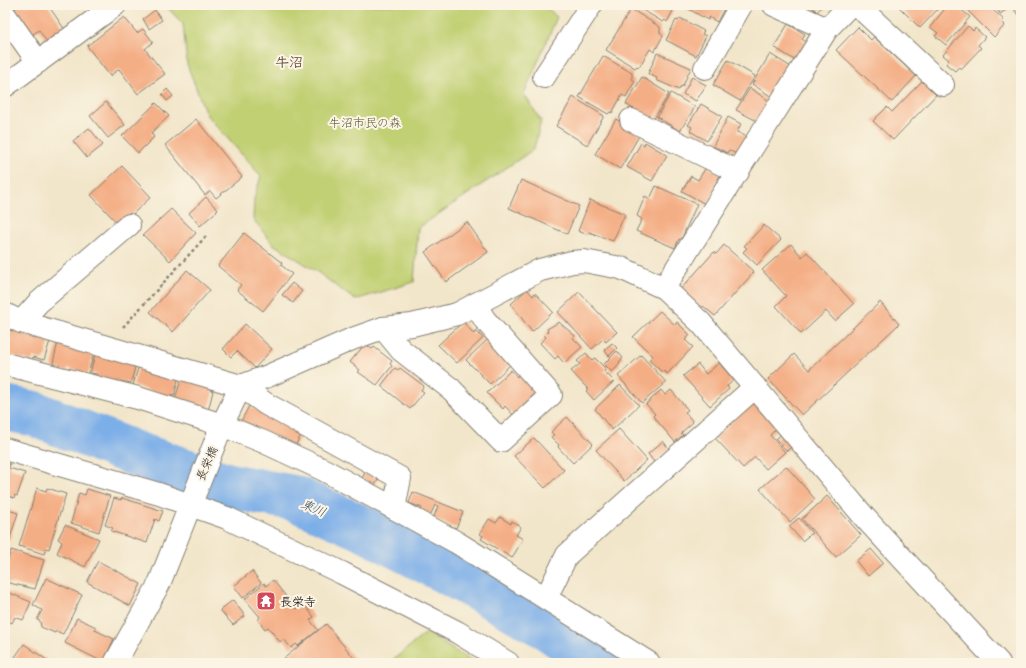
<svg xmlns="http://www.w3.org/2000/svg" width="1026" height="668" viewBox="0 0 1026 668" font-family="Mali,'Klee One',sans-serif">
  <rect width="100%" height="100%" fill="#fcf5e5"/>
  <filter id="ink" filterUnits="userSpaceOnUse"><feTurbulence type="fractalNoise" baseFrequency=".025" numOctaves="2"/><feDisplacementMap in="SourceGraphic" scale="8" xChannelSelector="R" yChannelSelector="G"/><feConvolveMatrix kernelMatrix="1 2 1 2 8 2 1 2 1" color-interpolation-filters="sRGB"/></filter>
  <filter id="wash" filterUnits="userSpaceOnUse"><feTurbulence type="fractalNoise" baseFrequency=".012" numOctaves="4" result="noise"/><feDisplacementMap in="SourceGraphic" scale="16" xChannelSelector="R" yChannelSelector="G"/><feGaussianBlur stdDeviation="0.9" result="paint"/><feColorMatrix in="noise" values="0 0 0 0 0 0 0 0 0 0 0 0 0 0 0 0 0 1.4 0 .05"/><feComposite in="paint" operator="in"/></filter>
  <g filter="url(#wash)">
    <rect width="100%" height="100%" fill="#f2e6ca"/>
    <g fill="#c1d073" stroke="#6e7648">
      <polygon points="165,5 545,5 557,17 524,94 541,121 534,149 418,228 414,282 355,300 316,271 273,244 253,219 254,199 261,176 206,114 187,64 183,24"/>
      <polygon points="426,633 475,663 389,663"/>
    </g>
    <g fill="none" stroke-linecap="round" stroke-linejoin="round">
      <polyline stroke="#7baee8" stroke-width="46" points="5,408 35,414 138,455 229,486 294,498 367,530 448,572 544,625 600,663"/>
    </g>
    <g id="blocks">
      <g fill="#f4ae85">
        <polygon points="20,5 48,5 65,30 47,42 39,30 32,35 24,22 21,23 13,10"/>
        <polygon points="634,5 676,5 667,22 665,20 663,22"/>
        <polygon points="686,5 726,5 717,22 709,17 708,20 685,7"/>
        <polygon points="810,5 823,5 817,12"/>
        <polygon points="897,5 942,5 920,28"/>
        <polygon points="948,5 955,8 957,6 970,17 946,45 935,36 938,33 930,27"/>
        <polygon points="962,5 994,5 995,6 992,9 1004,20 1002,22 1005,25 994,37"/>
        <polygon points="995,5 1021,5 1021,14 1018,15 1012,6 1000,14"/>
        <polygon points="631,9 660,27 660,33 663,36 654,52 650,49 639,67 637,66 635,68 606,50"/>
        <polygon points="155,10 162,20 149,29 143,19"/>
        <polygon points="124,17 137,33 143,29 153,42 145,49 165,74 138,94 119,69 110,76 87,46"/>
        <polygon points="680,18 704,31 702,34 706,36 696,56 666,40 676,20 678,21"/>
        <polygon points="788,24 805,34 802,39 807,43 796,61 774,47"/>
        <polygon points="968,26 973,31 975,28 985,37 978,45 981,48 961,69 959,67 955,71 946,64 949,60 943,55"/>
        <polygon points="858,27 871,40 874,37 916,76 892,102 836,50"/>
        <polygon points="657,53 691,68 682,87 681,86 679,90 656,80 657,78 648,74"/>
        <polygon points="770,54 791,67 772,97 752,84"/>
        <polygon points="603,56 632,73 632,79 635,81 626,97 622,95 612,113 610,112 608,114 579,97"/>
        <polygon points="728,60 755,76 740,101 713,85"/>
        <polygon points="642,77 669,94 652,122 626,104"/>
        <polygon points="692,77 706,85 696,101 683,94"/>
        <polygon points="922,81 936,95 893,140 873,121 887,107 892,112"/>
        <polygon points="750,88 771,102 757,121 736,110"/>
        <polygon points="167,89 173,96 167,101 162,94"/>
        <polygon points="671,93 695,107 680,131 657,117"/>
        <polygon points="573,97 604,116 587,145 556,126"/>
        <polygon points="106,102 125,125 108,138 90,116"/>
        <polygon points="156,103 169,116 151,133 154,137 138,153 122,136"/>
        <polygon points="701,104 722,116 707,141 690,131 692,127 688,125"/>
        <polygon points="728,117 741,124 737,132 747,137 740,151 734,153 729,150 727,153 713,146"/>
        <polygon points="196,119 242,177 216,198 210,191 205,195 165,145"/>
        <polygon points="616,119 640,134 620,169 595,154"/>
        <polygon points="89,128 103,145 87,158 73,141"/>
        <polygon points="645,142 667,155 652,181 627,167 641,143 644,145"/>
        <polygon points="122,166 151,197 120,226 91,195"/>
        <polygon points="707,166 721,174 714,186 717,188 707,205 682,191 691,176 698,180"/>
        <polygon points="521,180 579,206 567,234 509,208"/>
        <polygon points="656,186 697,204 681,240 679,239 675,248 636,231 642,219 637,216 645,196 650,199"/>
        <polygon points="206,197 218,210 200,226 189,213"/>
        <polygon points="590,200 625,214 613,241 589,232 588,235 578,231"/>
        <polygon points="171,209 196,233 170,261 143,235"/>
        <polygon points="467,222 488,252 446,282 425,252"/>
        <polygon points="764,225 781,240 757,265 743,252 747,248 744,246"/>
        <polygon points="244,233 282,263 281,265 292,274 263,311 237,290 241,285 218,266"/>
        <polygon points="791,244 802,257 807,252 854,304 835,321 826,311 801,334 776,306 786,296 762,270"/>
        <polygon points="724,245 754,272 715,316 703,306 701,308 680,290 714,252 716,254"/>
        <polygon points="187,270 210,290 173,332 150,312"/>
        <polygon points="292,283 302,291 293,303 282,295"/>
        <polygon points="527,289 533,296 535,293 553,312 532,332 511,304"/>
        <polygon points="579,292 617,332 606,342 603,339 592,349 558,312"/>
        <polygon points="880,302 899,324 802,415 768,379 794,354 809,370"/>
        <polygon points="660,311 675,325 677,322 690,335 685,340 693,347 667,374 664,371 662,372 649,360 653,356 633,337"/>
        <polygon points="463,322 474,334 476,331 483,338 457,363 438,345"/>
        <polygon points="559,322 575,336 573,338 582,347 564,363 558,356 555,359 540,343 546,337 544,335 548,331 547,329"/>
        <polygon points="245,324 272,349 255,368 237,351 231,357 223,349"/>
        <polygon points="5,329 50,341 44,360 33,357 32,361 5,354"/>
        <polygon points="488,339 511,364 490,384 466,360"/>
        <polygon points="58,342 94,352 88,374 68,368 67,372 52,367"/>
        <polygon points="612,343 617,348 609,356 604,350"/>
        <polygon points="365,344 372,349 374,347 392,361 390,364 392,366 377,385 358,372 360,370 350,362"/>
        <polygon points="96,351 136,363 131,383 120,381 119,385 96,378 97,374 90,373"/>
        <polygon points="617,351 623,358 619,362 620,364 612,372 604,364"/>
        <polygon points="586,353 592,360 595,358 606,369 604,371 614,381 594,400 586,391 588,389 571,371 580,364 577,361"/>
        <polygon points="641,355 666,382 642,403 618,376"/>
        <polygon points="719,363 734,380 727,386 729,389 710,406 683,376 698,364 706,374"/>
        <polygon points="139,365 179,376 174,396 169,395 168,397 133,385"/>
        <polygon points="395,368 398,370 400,368 424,386 421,390 424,392 410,409 381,386"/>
        <polygon points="511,370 517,377 519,374 537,392 522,406 525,408 516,418 505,406 503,409 487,393"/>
        <polygon points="182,376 211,386 210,390 213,391 208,411 175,399"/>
        <polygon points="620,385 639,405 612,430 595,409"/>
        <polygon points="661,390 665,395 671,390 688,410 685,412 693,422 681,433 683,435 675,442 653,416 655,414 646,404"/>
        <polygon points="751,404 760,405 779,426 770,435 785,452 766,469 755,457 743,468 715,438"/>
        <polygon points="249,406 301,435 294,448 240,423"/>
        <polygon points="567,417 593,444 573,463 558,447 559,445 551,437 554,435 551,432"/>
        <polygon points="619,429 647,460 624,481 596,450"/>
        <polygon points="785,431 795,443 787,451 776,439"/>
        <polygon points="534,438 564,470 545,488 514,456"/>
        <polygon points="663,441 669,449 654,462 648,454"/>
        <polygon points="5,463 10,464 9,468 25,473 17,496 15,495 14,498 5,495"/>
        <polygon points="786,466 815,499 790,522 760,489"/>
        <polygon points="366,471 379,478 375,485 362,478"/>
        <polygon points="37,488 46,491 47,488 66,494 49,549 46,548 44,554 19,546"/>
        <polygon points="87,489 110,496 99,532 71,523 79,493 85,495"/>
        <polygon points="413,492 463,512 456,528 433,519 438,506 435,505 430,516 421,512 422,508 409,503"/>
        <polygon points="827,496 861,535 836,557 802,519"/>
        <polygon points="114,498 121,500 122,498 163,511 159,521 155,519 147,543 111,531 113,528 105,525"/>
        <polygon points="5,509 18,513 9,541 5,540"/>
        <polygon points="500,517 511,524 512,521 521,527 516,535 523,539 512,558 481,539 483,536 480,534 489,519 496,523"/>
        <polygon points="799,518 812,533 802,541 789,526"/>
        <polygon points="65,525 99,539 85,567 57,553 62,542 58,539"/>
        <polygon points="871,549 883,563 868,576 856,561"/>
        <polygon points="11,550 44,560 35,589 5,582 5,569"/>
        <polygon points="98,561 141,584 130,606 87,582"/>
        <polygon points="252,571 261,583 243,598 234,586"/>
        <polygon points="46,578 82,595 63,634 56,631 55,633 41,627 40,621 37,620 42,610 33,605"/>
        <polygon points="273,580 296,609 303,603 314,617 310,620 318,630 298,646 296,644 291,648 284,639 280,642 268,627 265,629 258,620 260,617 245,599 264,583 266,586"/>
        <polygon points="5,591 31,602 23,620 15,617 12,623 5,620"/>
        <polygon points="233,600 245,616 233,625 220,610"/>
        <polygon points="77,618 96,627 95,630 114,639 103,662 65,643"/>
        <polygon points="326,624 358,663 284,663 282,660"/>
        <polygon points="24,644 51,663 11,663"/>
      </g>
    </g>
  </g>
  <g filter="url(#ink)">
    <use href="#blocks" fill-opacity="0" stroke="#878173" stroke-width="1"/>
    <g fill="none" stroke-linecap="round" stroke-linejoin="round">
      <g stroke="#878173" stroke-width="24">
        <g id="minor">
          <polyline points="774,5 827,29"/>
          <polyline points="857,5 943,85"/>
          <polyline points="5,15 38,62"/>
          <polyline points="705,68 741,5"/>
          <polyline points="544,77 591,5"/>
          <polyline points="5,86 115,5"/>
          <polyline points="631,120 738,172"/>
          <polyline points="664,288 827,29 850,5"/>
          <polyline points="5,314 21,322 241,386 266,404 400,478 394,508"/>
          <polyline points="21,322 38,303 129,225"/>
          <polyline points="383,328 401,350 451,389 501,441 551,395 485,320 475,304"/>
          <polyline points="5,364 138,398 222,425 264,442 324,470 456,542 649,663"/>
          <polyline points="5,449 159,494 227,518 342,573 457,632 508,663"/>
          <polyline points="546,598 567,555 755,387"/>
          <polyline points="115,663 159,584 222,425 241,386 268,376 352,339 383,328 412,325 457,314 540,270 572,262 584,261 621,268 664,288 701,323 866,519 999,663"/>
        </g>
      </g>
      <polyline stroke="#878173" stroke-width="2.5" stroke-dasharray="3 3" stroke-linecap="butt" points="123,327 208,234"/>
      <use href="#minor" stroke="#fff" stroke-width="22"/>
    </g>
  </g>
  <defs>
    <g id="temple-square" transform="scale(1)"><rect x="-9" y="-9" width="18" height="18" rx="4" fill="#d1495b" stroke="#fcf5e5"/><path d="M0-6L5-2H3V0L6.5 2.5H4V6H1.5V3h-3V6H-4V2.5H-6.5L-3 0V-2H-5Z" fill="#fff"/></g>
  </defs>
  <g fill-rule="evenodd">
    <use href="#temple-square" x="266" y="601"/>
  </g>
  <g text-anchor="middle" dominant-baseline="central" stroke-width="4" stroke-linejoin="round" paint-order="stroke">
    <g font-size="12" fill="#565b3a" stroke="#fcf5e5">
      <text x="365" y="122">牛沼市民の森</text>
    </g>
    <g font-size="12" fill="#1c1c1c" stroke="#fcf5e5">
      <text transform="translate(206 463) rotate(-67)">長栄橋</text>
    </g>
    <g font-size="12" font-weight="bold" fill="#1c1c1c" stroke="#fcf5e5" text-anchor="start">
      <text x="280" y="601">長栄寺</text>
    </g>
    <g font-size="13" font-style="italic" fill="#42566e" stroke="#fcf5e5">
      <text transform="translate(314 507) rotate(23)">東川</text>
    </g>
    <g font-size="14" font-weight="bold" fill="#684f41" stroke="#fcf5e5">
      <text x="289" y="61">牛沼</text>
    </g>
  </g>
  <rect width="1026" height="668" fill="none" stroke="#fcf5e5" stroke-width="20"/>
</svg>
